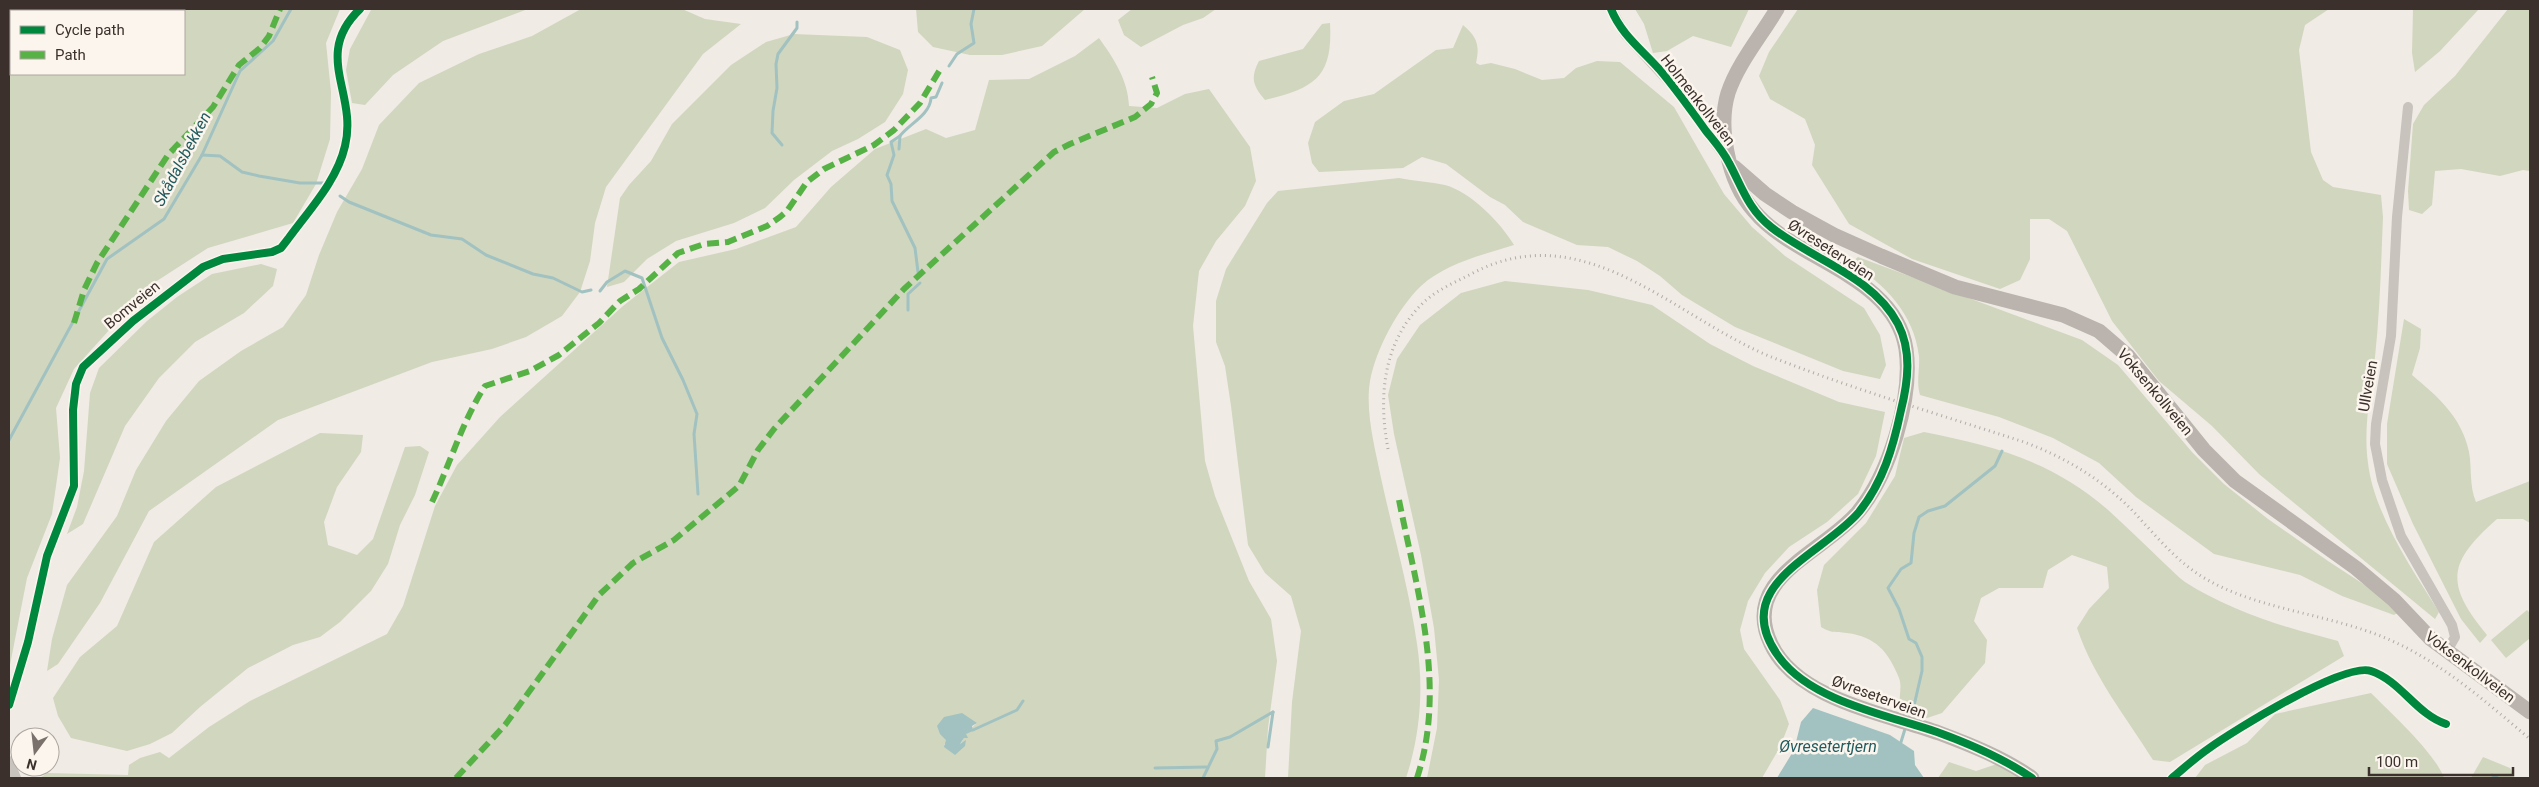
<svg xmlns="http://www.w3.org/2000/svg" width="2539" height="787" viewBox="0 0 2539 787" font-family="Roboto,sans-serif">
  <rect width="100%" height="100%" fill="#f0ebe5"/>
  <g fill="#d1d6bf" fill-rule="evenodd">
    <path d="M9,9H340L326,43L331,92L330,139L316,184L293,223L208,248L149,286L74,369L56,408L60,458L52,514L27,578L9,670ZM11,11H184V74H11Z"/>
    <polygon points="375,9 528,9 443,41 393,75 365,105 352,103 346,70 350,49 371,10"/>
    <polygon points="581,9 682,9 705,19 741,24 703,54 606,187 595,223 590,261 580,292 562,316 526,337 492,349 432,362 278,420 149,511 100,603 58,664 47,671 52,639 67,585 117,516 136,470 166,421 199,381 241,351 283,327 306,295 319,255 337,212 362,169 379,125 419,83 479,54 532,36"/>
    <polygon points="916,9 1085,9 1042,46 1002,55 970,55 933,47 918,32"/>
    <polygon points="1132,9 1216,9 1203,18 1183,25 1141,47 1124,35 1118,20"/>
    <polygon points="1635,9 1749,9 1731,47 1693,36 1667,51 1653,53 1644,24"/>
    <path d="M1798,9H2329L2305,25L2299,50L2311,152L2323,180L2333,187L2381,195L2383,217C2381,264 2380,311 2375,357C2371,392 2363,427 2368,463C2374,514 2412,569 2439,612L2435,619L2259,474L2212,426L2159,381L2112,321L2067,231L2049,219H2030V259L2020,280L2000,289L1912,259L1849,224L1812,165L1815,145L1805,119L1770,99L1759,76L1769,52Z"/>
    <polygon points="2413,9 2479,9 2440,51 2415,72 2412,53"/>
    <polygon points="2508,9 2530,9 2530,171 2523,170 2500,176 2461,169 2435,171 2432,205 2422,214 2409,210 2408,191 2413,124 2424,105 2455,76"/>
    <path d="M1330,23C1333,77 1315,88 1265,100C1253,86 1250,78 1259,61L1303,49L1322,24Z"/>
    <path d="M1463,25C1477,37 1480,45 1476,63L1480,65L1491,63L1515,69L1542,80L1564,78L1576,68L1597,61L1620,62L1674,107L1724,194L1752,227L1785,256L1864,308L1880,335L1886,365L1880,379L1843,371L1735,327L1682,295L1660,276L1637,261L1608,247L1577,245L1523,222L1505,205L1490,197L1446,164L1422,157L1403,168L1319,172L1312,163L1308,143L1315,122L1344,101L1374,94L1436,50L1453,48Z"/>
    <polygon points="794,34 867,37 900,50 908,70 903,94 885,122 858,139 832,151 794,180 765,208 734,223 676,241 647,259 624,282 607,287 620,198 629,185 651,161 672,124 731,65 766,42"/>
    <path d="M1099,38C1114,59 1128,80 1129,106L1157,108L1185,94L1209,89L1250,147L1256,181L1245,206L1216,241L1199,271L1193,326L1205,461L1215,496L1249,581L1271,619L1277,661L1268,728L1265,778H40L47,773L128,775L129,765L140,758L160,752L169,758L209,727L250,701L387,634L403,606L435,506L457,465L500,417L623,306L679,262L736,249L796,227L831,187L875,149L926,129L946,138L975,130L989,80L1029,79L1075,56ZM977,723L967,732L960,745H944L947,741L944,736Z"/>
    <path d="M1399,178C1414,181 1431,182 1445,185C1471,192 1501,223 1514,245C1485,254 1444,264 1421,286C1398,308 1376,349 1370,381C1365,412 1375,448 1381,478C1393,533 1409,588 1417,644C1424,689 1420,736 1406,778H1288L1292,702L1301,631L1291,596L1265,573L1248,545L1231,406L1225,366L1216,342V301L1226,269L1267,203L1278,191Z"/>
    <path d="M1858,257L2082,340L2118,365L2192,452L2224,484L2268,519L2328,561L2403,610L2394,615L2342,596L2300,575L2214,554L2136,497L2099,463L2053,438L1999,417L1920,395C1916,381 1920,370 1919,356C1914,314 1885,284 1851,263Z"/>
    <polygon points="261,264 277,269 273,286 244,313 195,342 159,378 125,426 83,524 67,534 77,507 84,471 90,393 99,368 147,321 177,297 212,274"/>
    <polygon points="1505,281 1588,290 1652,305 1710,344 1753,366 1839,402 1885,412 1876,456 1858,494 1827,522 1789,547 1765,573 1748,601 1740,630 1744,649 1780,700 1789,724 1780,747 1762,778 1427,778 1437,728 1439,680 1434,628 1421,555 1394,434 1388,395 1397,359 1420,325 1461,293"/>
    <path d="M2404,319L2421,329L2420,348L2412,375C2437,396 2462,417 2469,452C2472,468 2469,486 2476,502L2530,481V523L2523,519H2497C2447,563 2445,584 2487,635L2480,643L2461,619L2413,524L2387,464V424Z"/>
    <path d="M1924,432C1994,446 2052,461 2107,509C2127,527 2146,546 2165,564C2172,570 2178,577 2185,582C2230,611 2286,628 2338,641L2344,656L2170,762L2153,760C2125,715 2094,678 2077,628L2089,609L2109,588L2107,567L2072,555L2048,570L2043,588H1999L1981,598L1974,621L1987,640L1985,663L1942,713L1927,718L1901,712C1897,700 1903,688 1899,678C1888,651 1876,637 1847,633C1834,631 1833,634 1821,627L1817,590L1824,565L1866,523L1895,476L1904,438Z"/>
    <polygon points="320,433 363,435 361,452 337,487 324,522 328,545 357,555 373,539 405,447 420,446 429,452 415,495 400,525 388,564 371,591 340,622 320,637 293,645 248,668 200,707 172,733 150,744 127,751 71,738 58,716 53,698 80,657 117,626 154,542 216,487"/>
    <polygon points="2527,610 2530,613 2530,638 2506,658 2491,640"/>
    <path d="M2371,693C2391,713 2435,753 2444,778H2195L2205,765L2247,743L2275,714Z"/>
    <polygon points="2483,757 2510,768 2515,778 2471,778"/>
    <polygon points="1949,762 1976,771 1997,764 2019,777 1938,778"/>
  </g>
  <g fill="#a1c2c1">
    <polygon points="1813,708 1890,735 1914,751 1915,765 1924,778 1777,778 1794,750 1801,722"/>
    <polygon points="962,713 977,723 972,726 973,731 966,734 968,738 964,738 960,744 966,740 965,746 955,755 944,747 946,740 940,734 937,726 944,717"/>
  </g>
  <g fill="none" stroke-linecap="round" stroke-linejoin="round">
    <g stroke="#a1c2c1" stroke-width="3">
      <polyline points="949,66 957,54 974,43 971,24 974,9"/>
      <polyline points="900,136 891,142 894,155 887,175 891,184 892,201 915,248 918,272"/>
      <polyline points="782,145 772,133 773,111 777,88 776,64 778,54 797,28 797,22"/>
      <path d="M899,149L900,136C909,124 930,115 931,98L936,97L942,83"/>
      <polyline points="202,155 220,156 242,172 259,176 300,183 325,183"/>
      <polyline points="340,196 349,202 431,235 462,239 486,255 533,274 553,278 582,292 591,290"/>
      <polyline points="600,291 607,282 625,271 642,278 662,338 683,380 697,414 694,434 698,494"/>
      <polyline points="908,310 908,294 920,283"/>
      <polyline points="9,440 107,259 164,219 202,155 240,71 273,41 291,9"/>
      <polyline points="1913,710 1922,671 1922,657 1916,643 1909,639 1899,609 1888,588 1901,569 1911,563 1914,533 1919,517 1928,511 1945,506 1995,466 2002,451"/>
      <polyline points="973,730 1017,710 1023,701"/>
      <polyline points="1901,742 1905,729"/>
      <polyline points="1268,747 1273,712"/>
      <polyline points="1155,768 1206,767"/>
      <polyline points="2492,775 2498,778"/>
      <polyline points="1203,778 1217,749 1216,741 1230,737 1273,712"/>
    </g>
    <g stroke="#c9c3be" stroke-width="10">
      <polyline points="1611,9 1625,34 1673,86 1726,158"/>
      <polyline points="2408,107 2397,217 2391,336 2376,424 2375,444 2382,480 2401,536 2452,625 2455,637 2447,651"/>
      <path d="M9,705L28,642L47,556L74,486L73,410L76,384L83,367L133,321L203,267L223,259L272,252L281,248L288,239C309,210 337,181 345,146C358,93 312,55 360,9"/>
      <polyline points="9,761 16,778"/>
    </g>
    <g stroke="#bab3ae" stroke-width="15">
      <path d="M1777,9C1761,36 1738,63 1728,93C1722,113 1723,132 1727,152C1731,173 1740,195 1754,211C1795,261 1895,275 1906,349C1913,398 1889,475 1858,512C1825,552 1739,578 1771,644C1797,700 1887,714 1939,733C1971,745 2004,758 2032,778"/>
      <polyline points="1734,167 1765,194 1792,212 1834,235 1881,256 1955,287 2063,315 2099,331 2128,356 2204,450 2235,481 2356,568 2394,600 2431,639 2530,712"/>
    </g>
    <path stroke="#b1aca8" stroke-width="3" stroke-dasharray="1 4" stroke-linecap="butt" d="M1388,449C1378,396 1383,341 1424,302C1438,289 1456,282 1473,273C1586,214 1677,320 1774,358C1856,390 1941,415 2024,442C2064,457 2098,477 2129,507C2153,532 2176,562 2206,579C2252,606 2314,613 2364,630C2429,651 2479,696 2530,739"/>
    <g stroke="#57b246" stroke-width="6" stroke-dasharray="12 6" stroke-linecap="butt">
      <polyline points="74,323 84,290 97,263 168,155 213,107 239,65 260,48 269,36 280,9"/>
      <path d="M1399,500C1417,591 1447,687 1417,778"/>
      <path d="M432,502C450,464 462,422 485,386L530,371L559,355L599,323L620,301L639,289L678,253L704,244L728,242L767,226L780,217L787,211L807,182L824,169L874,145L894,130L920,103L941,68"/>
      <polyline points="456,778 505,725 599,595 633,563 674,540 739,486 758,450 774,429 904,289 1054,152 1070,144 1135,117 1151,104 1157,93 1152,77"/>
    </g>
    <g stroke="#fbf5ee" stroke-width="11">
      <g id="cycleway">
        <path d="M1611,9C1621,34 1641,49 1659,69C1676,89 1691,110 1706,131C1714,141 1723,151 1729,163C1742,187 1748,209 1771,227C1811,259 1873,276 1898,324C1912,351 1908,382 1901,410C1893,448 1883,482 1859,512C1823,555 1726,585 1779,657C1811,701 1887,715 1937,732C1970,744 2003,758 2032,778"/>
        <path d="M9,705L28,642L47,556L74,486L73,410L76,384L83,367L133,321L203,267L223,259L272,252L281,248L288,239C309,210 337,181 345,146C358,93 312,55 360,9"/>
        <path d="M2172,778C2184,768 2195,758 2208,749C2233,731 2344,662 2371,671C2401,681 2416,714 2446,724"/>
      </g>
    </g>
    <use href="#cycleway" stroke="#00873e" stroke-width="8"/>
  </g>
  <g text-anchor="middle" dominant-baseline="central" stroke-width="5" stroke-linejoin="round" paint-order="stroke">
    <g font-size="15" fill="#3b302b" stroke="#fbf5ee">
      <text transform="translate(1698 100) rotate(52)">Holmenkollveien</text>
      <text transform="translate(1831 250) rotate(33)">Øvreseterveien</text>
      <text transform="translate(132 305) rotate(-39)">Bomveien</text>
      <text transform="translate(2368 386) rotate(-80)">Ullveien</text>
      <text transform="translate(2155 392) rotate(50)">Voksenkollveien</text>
      <text transform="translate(2470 667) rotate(37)">Voksenkollveien</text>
      <text transform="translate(1879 697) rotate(20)">Øvreseterveien</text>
    </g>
    <g font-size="16" font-style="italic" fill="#1f5a5e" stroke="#fbf5ee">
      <text transform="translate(182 159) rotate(-62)">Skådalsbekken</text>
      <text x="1828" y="746">Øvresetertjern</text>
    </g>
  </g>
  <rect width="2539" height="787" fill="none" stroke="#3b302b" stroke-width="20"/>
  <rect x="10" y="10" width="175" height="65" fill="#fbf5ee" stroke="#aea6a0"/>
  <rect x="20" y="26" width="25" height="8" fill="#00873e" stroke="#aea6a0"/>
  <text x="55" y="35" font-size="15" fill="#3b302b">Cycle path</text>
  <rect x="20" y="51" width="25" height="8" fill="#57b246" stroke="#aea6a0"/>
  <text x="55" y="60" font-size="15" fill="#3b302b">Path</text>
  <g transform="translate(35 752) rotate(195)"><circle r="24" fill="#fbf5ee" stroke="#aea6a0"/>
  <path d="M0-4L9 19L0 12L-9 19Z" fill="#7a716c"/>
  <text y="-8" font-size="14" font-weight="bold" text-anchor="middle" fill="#3b302b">N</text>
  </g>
  <path d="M2369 767v8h144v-8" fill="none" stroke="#3b302b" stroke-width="2.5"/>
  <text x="2376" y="767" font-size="15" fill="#3b302b" stroke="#fbf5ee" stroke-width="4" paint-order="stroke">100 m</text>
</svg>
